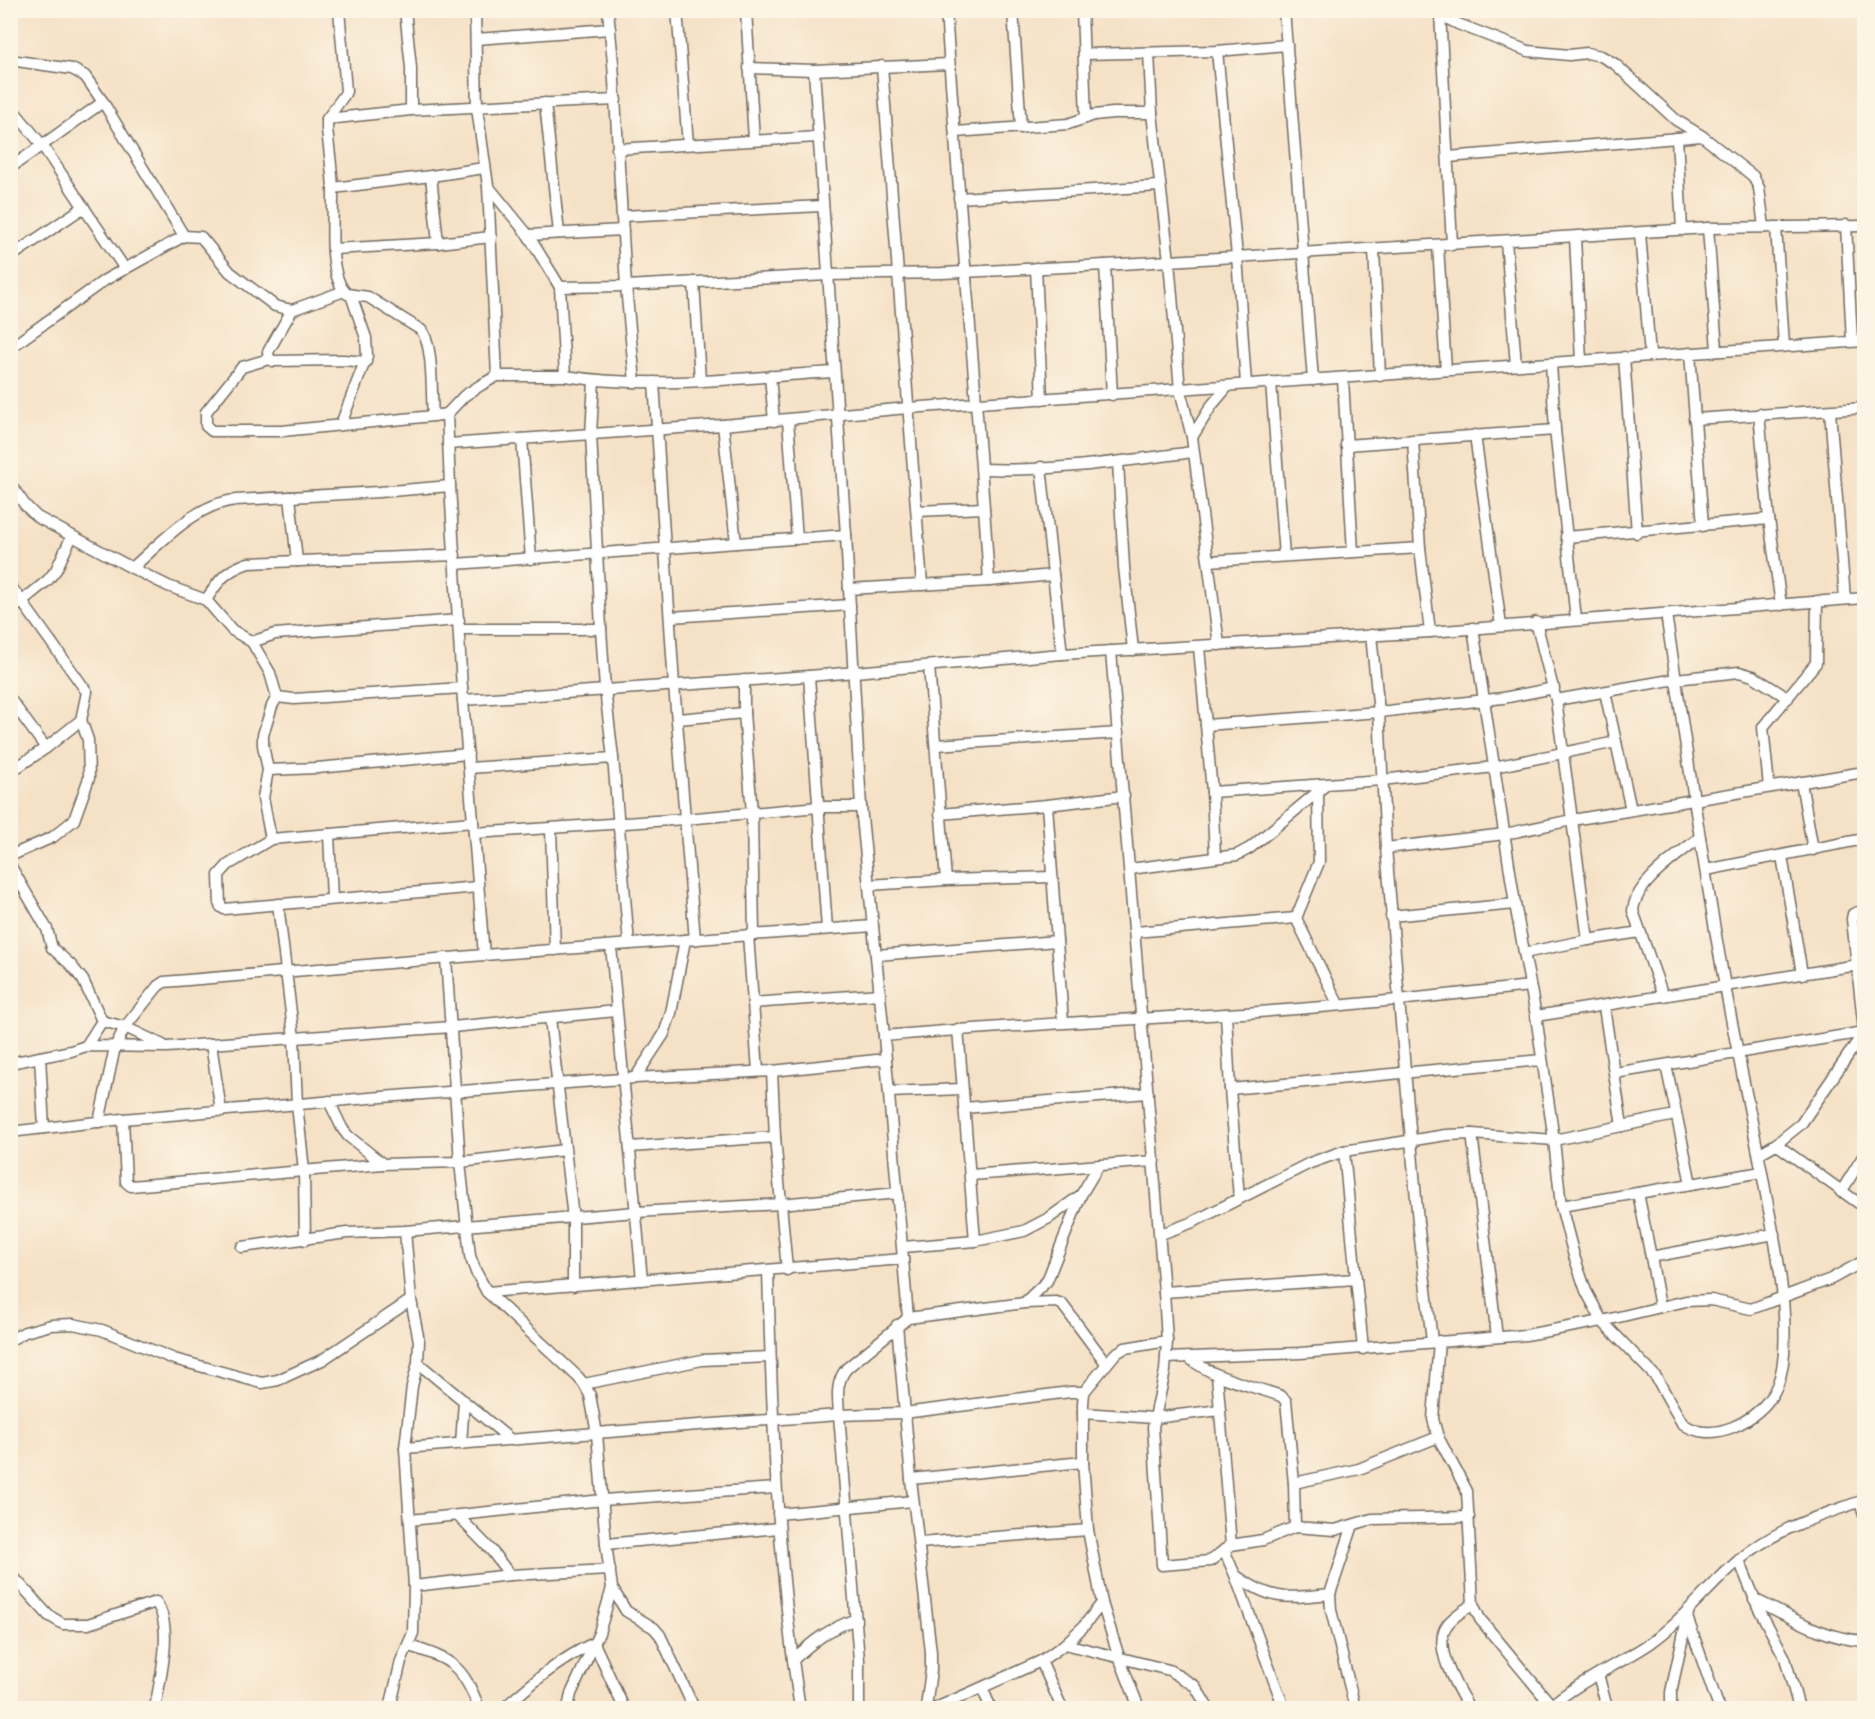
<svg xmlns="http://www.w3.org/2000/svg" width="1875" height="1719" viewBox="0 0 1875 1719" font-family="'IM FELL DW Pica',serif">
  <rect width="100%" height="100%" fill="#fcf5e5"/>
  <filter id="ink" filterUnits="userSpaceOnUse"><feTurbulence type="fractalNoise" baseFrequency=".0167" numOctaves="2"/><feDisplacementMap in="SourceGraphic" scale="12" xChannelSelector="R" yChannelSelector="G"/><feConvolveMatrix kernelMatrix="1 2 1 2 8 2 1 2 1" color-interpolation-filters="sRGB"/></filter>
  <filter id="wash" filterUnits="userSpaceOnUse"><feTurbulence type="fractalNoise" baseFrequency=".008" numOctaves="4" result="noise"/><feDisplacementMap in="SourceGraphic" scale="24" xChannelSelector="R" yChannelSelector="G"/><feGaussianBlur stdDeviation="1.35" result="paint"/><feColorMatrix in="noise" values="0 0 0 0 0 0 0 0 0 0 0 0 0 0 0 0 0 1.4 0 .05"/><feComposite in="paint" operator="in"/></filter>
  <g filter="url(#wash)">
    <rect width="100%" height="100%" fill="#f5e1c6"/>
  </g>
  <g filter="url(#ink)">
    <g fill="none" stroke-linecap="round" stroke-linejoin="round">
      <g stroke="#726b61" stroke-width="13">
        <g id="minor">
          <path d="M339,10L346,91L345,94L327,119V129C329,149 332,169 333,189C334,216 326,275 347,294L368,297L421,330C434,344 431,396 433,416"/>
          <polyline points="405,10 411,68 411,110 616,100"/>
          <polyline points="475,10 477,108 488,186 497,376"/>
          <polyline points="608,10 613,63 626,286 635,382"/>
          <polyline points="677,10 688,144"/>
          <polyline points="746,10 754,140"/>
          <path d="M946,10C958,201 977,391 989,581"/>
          <polyline points="1013,10 1021,128"/>
          <polyline points="1082,10 1086,118"/>
          <polyline points="1284,10 1313,380"/>
          <polyline points="1440,10 1448,19 1458,24 1528,51 1569,55 1587,53 1601,56 1615,64 1676,120 1702,136 1753,176 1759,188 1764,227"/>
          <polyline points="1440,12 1452,245"/>
          <polyline points="476,39 610,29"/>
          <polyline points="1217,51 1237,256 1246,384"/>
          <polyline points="1149,53 1152,113 1169,261 1180,390 1192,437 1219,645"/>
          <polyline points="1085,54 1217,51 1287,45"/>
          <polyline points="10,60 72,69 85,76 103,102 184,236"/>
          <polyline points="882,66 922,585"/>
          <polyline points="749,68 814,70 949,64"/>
          <polyline points="814,70 846,535 861,807 884,1036 908,1318"/>
          <polyline points="545,103 559,233"/>
          <polyline points="10,106 42,145 125,269"/>
          <polyline points="327,119 411,110"/>
          <polyline points="955,132 1068,124 1094,115 1113,113 1152,113"/>
          <polyline points="1677,138 1682,230"/>
          <polyline points="617,149 817,137"/>
          <polyline points="1448,157 1702,136"/>
          <polyline points="10,168 103,102"/>
          <polyline points="431,176 438,243"/>
          <polyline points="488,186 528,235 560,287 626,286 827,275 942,273 1105,265 1708,228 1864,226"/>
          <polyline points="333,188 431,176 484,168"/>
          <polyline points="959,198 1160,186"/>
          <polyline points="622,216 822,206"/>
          <polyline points="1846,225 1852,341"/>
          <polyline points="1776,227 1784,345"/>
          <polyline points="1708,228 1717,350"/>
          <polyline points="1640,233 1650,355"/>
          <polyline points="528,235 623,230"/>
          <polyline points="1575,237 1581,361"/>
          <polyline points="1506,241 1516,365"/>
          <polyline points="1438,246 1446,370"/>
          <polyline points="333,249 438,243 491,237"/>
          <polyline points="1374,249 1380,376"/>
          <polyline points="10,257 84,207"/>
          <polyline points="1105,265 1112,395"/>
          <polyline points="1036,268 1042,399"/>
          <polyline points="694,282 700,381"/>
          <polyline points="10,348 105,280 184,236 201,237 230,272 275,306 292,310 344,291"/>
          <polyline points="1690,353 1703,526"/>
          <polyline points="1624,357 1637,533"/>
          <polyline points="269,359 268,352 292,310"/>
          <polyline points="366,362 343,360 273,361 269,359 242,367 206,412 206,426 212,431 282,431 433,416 447,414 464,396 481,385 497,376 565,376 560,287"/>
          <polyline points="1551,363 1555,430 1576,619"/>
          <path d="M565,376C654,390 745,377 834,372"/>
          <polyline points="770,376 774,421"/>
          <polyline points="1343,379 1353,552"/>
          <polyline points="594,381 591,434 601,629"/>
          <polyline points="654,382 674,685 695,940"/>
          <polyline points="1271,382 1284,556"/>
          <polyline points="1830,411 1845,599"/>
          <polyline points="447,414 450,486 462,688 484,955"/>
          <polyline points="1759,414 1769,519 1781,605"/>
          <polyline points="1694,419 1864,408"/>
          <polyline points="788,420 797,539"/>
          <polyline points="341,424 367,356 366,338 351,295"/>
          <polyline points="723,425 736,543"/>
          <polyline points="1475,435 1501,626"/>
          <polyline points="1192,437 1212,405 1228,386"/>
          <polyline points="522,439 531,559"/>
          <polyline points="1413,440 1420,548 1430,632"/>
          <polyline points="448,444 723,425 908,408 1864,341"/>
          <polyline points="1346,445 1555,430"/>
          <polyline points="1118,462 1124,567 1133,650"/>
          <polyline points="1041,467 1062,654"/>
          <path d="M982,469C1050,472 1125,461 1193,452"/>
          <polyline points="10,484 25,505 37,517 132,568 168,586 206,600 232,630 252,642 270,673 277,697 294,699 462,688"/>
          <polyline points="290,497 297,561"/>
          <polyline points="917,511 984,508"/>
          <polyline points="1566,537 1769,519"/>
          <polyline points="1209,561 1420,548"/>
          <polyline points="455,564 846,535"/>
          <path d="M132,568C162,542 195,504 236,500L379,492L450,486"/>
          <polyline points="10,585 87,692 81,720 46,748"/>
          <polyline points="849,589 989,581 1053,575"/>
          <path d="M206,600C219,580 225,571 248,563L455,555"/>
          <polyline points="10,611 48,580 56,570 72,536"/>
          <polyline points="671,617 850,605"/>
          <polyline points="1536,622 1556,700 1588,940"/>
          <path d="M1473,628L1515,904L1536,1016L1554,1140L1561,1206L1574,1256L1586,1291L1602,1321L1656,1377L1682,1423C1711,1446 1758,1421 1774,1392C1781,1380 1783,1366 1784,1353C1787,1300 1777,1251 1767,1200C1754,1128 1738,1057 1725,986C1702,862 1685,738 1666,614"/>
          <polyline points="459,629 601,629 605,689 613,758"/>
          <polyline points="1371,635 1379,712 1386,848 1418,1222 1432,1341"/>
          <polyline points="252,642 275,634 459,620"/>
          <polyline points="1199,647 1212,792"/>
          <polyline points="1111,651 1164,1292 1167,1341 1165,1371 1153,1427 1162,1565 1210,1561 1231,1545 1263,1540 1295,1527 1335,1530 1372,1519 1469,1517"/>
          <polyline points="929,666 946,880"/>
          <polyline points="809,676 827,929"/>
          <polyline points="744,680 744,713 752,813 754,935"/>
          <polyline points="1605,692 1631,810"/>
          <polyline points="10,699 46,748 10,772"/>
          <polyline points="463,700 809,676 1062,654 1430,632 1864,598"/>
          <polyline points="1556,700 1676,679 1739,672 1753,676 1788,698"/>
          <polyline points="678,719 744,713"/>
          <polyline points="1206,725 1379,712 1503,698 1554,688"/>
          <polyline points="936,745 1118,733"/>
          <polyline points="469,768 613,758 629,944"/>
          <polyline points="268,770 317,768 468,754"/>
          <polyline points="1801,782 1813,850"/>
          <polyline points="1769,787 1763,727 1816,663 1817,601"/>
          <polyline points="1047,805 1063,1022"/>
          <polyline points="940,814 1047,805 1124,796"/>
          <polyline points="473,822 271,839 228,865 219,875 220,906 224,909 478,887"/>
          <polyline points="551,829 555,950"/>
          <polyline points="474,833 685,819 818,807 861,807"/>
          <polyline points="329,834 332,899"/>
          <polyline points="271,839 263,798 268,770 263,745 263,735 272,706 277,697"/>
          <polyline points="1386,848 1505,834 1572,820 1864,772"/>
          <polyline points="10,856 53,837 74,820 89,778 88,740 81,720"/>
          <polyline points="1782,856 1802,974"/>
          <polyline points="1215,857 1212,792 1382,780 1494,767 1616,742"/>
          <polyline points="10,865 47,929 52,948 71,965 83,980 102,1021 125,1027 163,1045"/>
          <polyline points="1130,869 1237,855 1250,848 1326,785"/>
          <polyline points="1706,870 1864,839"/>
          <polyline points="869,885 946,880 1051,877"/>
          <polyline points="278,904 294,1038 297,1104 304,1171 305,1240"/>
          <polyline points="1864,910 1853,914 1852,919 1864,1031"/>
          <polyline points="1391,916 1515,904"/>
          <polyline points="1296,918 1319,862 1318,791"/>
          <polyline points="1296,918 1338,1004"/>
          <polyline points="1135,932 1296,918"/>
          <polyline points="748,935 758,1071"/>
          <polyline points="611,946 642,1280"/>
          <polyline points="1524,953 1588,940 1640,932"/>
          <polyline points="876,955 1057,941"/>
          <polyline points="446,958 460,1162 470,1256 476,1272 487,1292 578,1377 584,1384 590,1395 597,1434 606,1544 612,1588 626,1611 654,1628 660,1635 694,1708"/>
          <path d="M1663,996L1633,911C1635,882 1679,855 1700,837"/>
          <polyline points="753,1003 880,994"/>
          <polyline points="1604,1007 1622,1126"/>
          <polyline points="1226,1014 1230,1089 1239,1198"/>
          <polyline points="1536,1016 1858,965"/>
          <polyline points="550,1018 573,1218 573,1286"/>
          <polyline points="958,1029 975,1241"/>
          <path d="M884,1036C998,1026 1112,1020 1226,1014C1327,1008 1429,997 1530,986"/>
          <polyline points="211,1044 221,1111"/>
          <polyline points="86,1046 102,1021"/>
          <polyline points="40,1057 44,1128"/>
          <polyline points="10,1063 71,1051 86,1046 167,1047 452,1027 616,1011"/>
          <polyline points="1666,1065 1691,1184"/>
          <polyline points="772,1071 775,1137 787,1270"/>
          <polyline points="1615,1073 1864,1032"/>
          <polyline points="635,1078 664,1034 671,1013 685,940"/>
          <polyline points="1230,1089 1542,1060"/>
          <polyline points="889,1092 962,1089"/>
          <polyline points="329,1101 342,1128 348,1136 383,1164"/>
          <polyline points="964,1108 1148,1093"/>
          <polyline points="123,1119 126,1182 131,1186 383,1164 460,1162 565,1150"/>
          <polyline points="99,1122 115,1047 125,1027 158,986 164,982 484,955 873,926"/>
          <polyline points="10,1132 123,1119 369,1098 635,1078 772,1071 886,1059"/>
          <polyline points="1472,1134 1497,1337"/>
          <polyline points="1776,1144 1864,1207"/>
          <polyline points="630,1147 775,1137"/>
          <polyline points="1344,1151 1356,1279"/>
          <polyline points="1760,1153 1776,1144 1801,1124 1864,1032"/>
          <polyline points="971,1175 1154,1161"/>
          <polyline points="1841,1192 1864,1155"/>
          <polyline points="1638,1193 1651,1257 1774,1234"/>
          <polyline points="1561,1206 1762,1172"/>
          <polyline points="1161,1234 1193,1222 1310,1163 1344,1151 1446,1135 1472,1134 1554,1140 1675,1115"/>
          <polyline points="242,1247 347,1233 405,1231 636,1212 780,1204 898,1193"/>
          <polyline points="903,1247 975,1241 1024,1231 1049,1218 1081,1195"/>
          <polyline points="1651,1257 1660,1307"/>
          <path d="M768,1271C772,1417 777,1564 800,1708"/>
          <polyline points="487,1292 903,1259"/>
          <polyline points="1164,1292 1356,1279 1363,1349"/>
          <polyline points="1024,1303 1047,1281 1081,1195 1099,1165"/>
          <polyline points="897,1325 911,1479 931,1652 931,1670 926,1708"/>
          <polyline points="10,1340 25,1332 51,1325 73,1324 102,1330 174,1359 262,1383 278,1380 322,1360 411,1300"/>
          <polyline points="1439,1341 1433,1419 1438,1437 1467,1491 1473,1604 1480,1619 1552,1706"/>
          <polyline points="1166,1358 1300,1353 1526,1335 1602,1321 1686,1301 1711,1300 1751,1309 1831,1279 1864,1261"/>
          <path d="M1189,1358C1215,1379 1250,1385 1281,1396L1286,1401L1294,1483L1295,1527"/>
          <polyline points="418,1363 511,1440"/>
          <polyline points="1217,1375 1231,1545"/>
          <polyline points="584,1384 702,1360 770,1357"/>
          <polyline points="1083,1413 1154,1418 1220,1410"/>
          <polyline points="461,1444 464,1401"/>
          <polyline points="405,1448 685,1426 839,1415 904,1413 1070,1392 1084,1392"/>
          <polyline points="911,1479 1083,1462"/>
          <polyline points="1294,1483 1359,1469 1438,1437"/>
          <polyline points="1860,1502 1864,1515"/>
          <polyline points="778,1514 913,1501"/>
          <polyline points="458,1516 491,1550 510,1575"/>
          <polyline points="410,1520 603,1500 776,1488"/>
          <polyline points="1353,1525 1330,1594 1331,1610 1355,1708"/>
          <polyline points="919,1543 1088,1530"/>
          <polyline points="606,1544 779,1528"/>
          <polyline points="1224,1550 1235,1575 1284,1708"/>
          <polyline points="1739,1560 1758,1607 1785,1658 1799,1708"/>
          <path d="M10,1573L48,1615L63,1624H88L156,1602C174,1627 160,1679 155,1708"/>
          <path d="M1235,1575C1273,1602 1286,1598 1330,1594"/>
          <polyline points="414,1586 510,1575 610,1570"/>
          <path d="M1754,1599C1789,1616 1825,1639 1864,1641"/>
          <polyline points="1687,1617 1719,1708"/>
          <polyline points="1065,1644 1169,1670 1195,1686 1208,1708"/>
          <path d="M409,1646C452,1659 463,1666 479,1708"/>
          <path d="M793,1660C814,1640 829,1629 856,1619"/>
          <polyline points="1041,1661 1062,1708"/>
          <polyline points="1598,1674 1607,1708"/>
          <polyline points="982,1688 991,1708"/>
          <polyline points="390,1708 401,1661 413,1633 414,1586 405,1448 412,1386 418,1363 419,1341 411,1300 405,1231"/>
          <path d="M504,1708C532,1683 560,1659 594,1643L624,1708"/>
          <polyline points="568,1708 571,1694 599,1633 612,1588"/>
          <path d="M859,1708V1660L839,1415C838,1398 835,1382 847,1368L908,1318L1024,1303L1056,1302L1062,1304L1106,1363"/>
          <polyline points="936,1708 1041,1661 1065,1644 1083,1627 1102,1603"/>
          <polyline points="1139,1708 1119,1657 1102,1603 1088,1530 1083,1462 1083,1404 1084,1392 1115,1354 1125,1348 1167,1341"/>
          <path d="M1469,1708C1457,1688 1432,1647 1447,1625C1453,1616 1464,1610 1473,1604"/>
          <path d="M1548,1708C1579,1681 1618,1665 1652,1642C1684,1619 1709,1586 1738,1561C1777,1527 1818,1517 1864,1500"/>
          <polyline points="1671,1708 1671,1692 1689,1609"/>
        </g>
      </g>
      <use href="#minor" stroke="#fff" stroke-width="10"/>
    </g>
  </g>
  <rect width="1875" height="1719" fill="none" stroke="#fcf5e5" stroke-width="36"/>
</svg>
